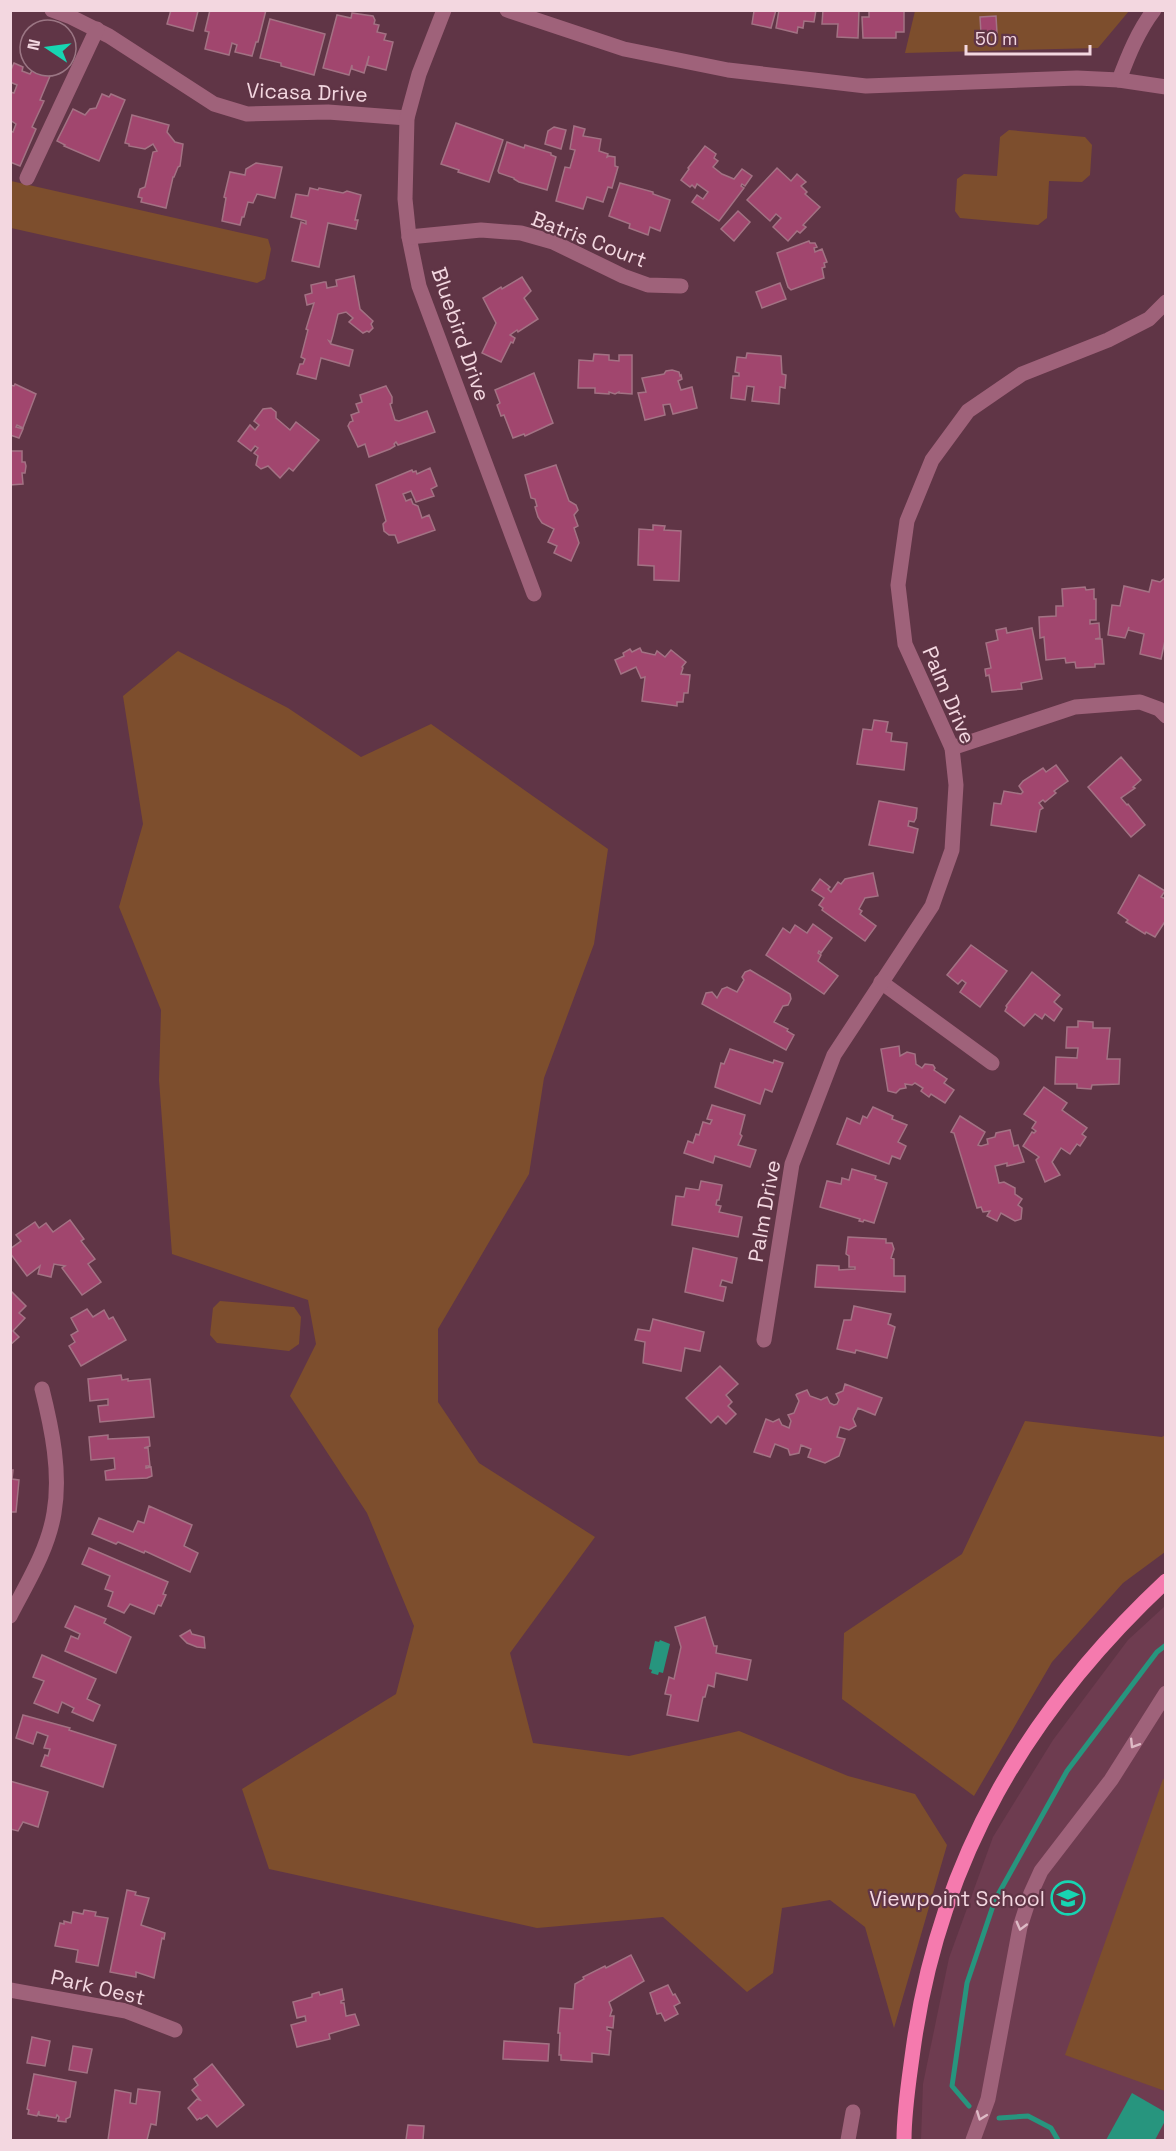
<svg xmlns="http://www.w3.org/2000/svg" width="1176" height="2151" viewBox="0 0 1176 2151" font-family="'Space Grotesk',sans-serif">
  <rect width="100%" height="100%" fill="#603546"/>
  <polygon fill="#6e3c50" points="1165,1606 1165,2140 921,2140 923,2084 949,1958 993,1837 1053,1740 1128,1640"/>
  <g fill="#7d4e2d">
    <polygon points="915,11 1129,11 1098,48 905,53"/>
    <polygon points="1009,130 1085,137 1092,145 1090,175 1082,182 1049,181 1047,218 1038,225 960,218 955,211 957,179 964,174 997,176 1000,137"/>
    <polygon points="11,181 268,239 271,249 265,279 257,283 11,228"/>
    <polygon points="178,651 288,708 361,757 431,724 608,849 594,944 544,1078 529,1174 438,1329 438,1402 479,1463 595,1537 510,1653 533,1743 629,1756 739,1731 848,1776 915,1794 947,1845 894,2028 865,1927 830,1900 782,1908 773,1973 747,1992 663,1917 537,1928 269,1869 242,1789 396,1694 414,1626 367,1513 290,1396 316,1344 308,1300 172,1254 159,1080 161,1010 119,907 143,824 123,696"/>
    <polygon points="220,1301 294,1307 301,1317 299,1344 289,1351 217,1343 210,1335 213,1308"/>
    <polygon points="1025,1421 1162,1437 1165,1435 1165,1552 1123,1583 1052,1662 974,1796 842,1699 844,1633 962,1554"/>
    <polygon points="1163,1779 1166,1780 1165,2091 1065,2055"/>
  </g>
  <g fill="#27957e">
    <polygon points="660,1640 670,1644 663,1673 659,1672 658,1675 651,1673 652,1670 649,1669 655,1641 659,1642"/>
    <polygon points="1132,2093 1165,2112 1165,2121 1155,2140 1106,2140"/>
  </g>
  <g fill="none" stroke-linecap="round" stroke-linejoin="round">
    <g stroke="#27957e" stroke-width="5">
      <polyline points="969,2106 952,2086 967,1983 995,1900 1067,1771 1157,1652 1166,1645"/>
      <polyline points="999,2118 1028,2116 1051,2128 1058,2140"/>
    </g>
  </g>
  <g fill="#a1466e" stroke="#a37284" stroke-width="1.5">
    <polygon points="171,10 203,10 198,11 193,31 167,24"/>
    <polygon points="210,10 266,10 258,42 256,42 252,56 235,52 237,45 232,43 229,55 205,49 209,32 205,31"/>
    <polygon points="749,10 776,10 771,28 752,24 754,11"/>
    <polygon points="779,10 816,10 814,22 804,21 803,28 798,27 797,33 776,28"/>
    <polygon points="823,10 859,10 858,38 837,37 838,24 822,24"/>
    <polygon points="869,10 904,10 904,32 896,32 896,38 863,38 862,17 869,17"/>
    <polygon points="352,13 373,16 375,20 374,24 379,25 377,32 386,34 384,40 393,42 386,70 367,65 369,56 364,73 352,69 352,65 349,75 323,68 337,15 351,18"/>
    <polygon points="996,16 997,33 981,34 980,17"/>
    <polygon points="270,19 325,34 314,75 281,66 281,63 260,58"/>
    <polygon points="14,63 23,67 22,71 30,74 35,66 45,70 44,73 50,76 40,100 44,101 32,127 36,129 20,166 10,162 10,131 13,132 16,124 10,120 10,92 14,93 17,85 10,82 10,72"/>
    <polygon points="102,94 109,97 111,94 125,100 99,161 64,146 65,145 57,141 73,109 85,115 90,109 96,108"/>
    <polygon points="132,115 169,125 167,132 175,142 183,144 180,166 178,167 174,177 173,177 166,208 141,202 142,198 138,197 140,189 145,187 153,152 157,151 153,144 145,149 129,146 129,144 125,143"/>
    <polygon points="456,123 503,140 489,182 458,172 459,170 441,164"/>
    <polygon points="574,126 585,129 583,136 601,139 599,151 608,154 607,157 609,156 615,157 615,166 618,167 612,188 608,187 603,202 587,197 583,209 556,201 565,167 570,168 575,150 570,149"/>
    <polygon points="554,127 566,130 561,149 545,144 548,131"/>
    <polygon points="507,142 524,148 525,145 551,153 551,155 556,157 547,190 519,182 514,179 514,178 499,173 498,171"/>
    <polygon points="705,146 716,154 714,158 718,161 713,167 722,174 734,179 742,169 752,176 745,186 742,184 741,186 744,188 719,221 692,202 697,195 703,199 708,192 697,184 695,188 692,185 690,187 681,180 689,169 688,168"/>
    <polygon points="256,163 282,167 275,198 257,194 253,203 248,202 244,217 242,217 240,225 222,221 226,198 224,197 230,172 245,175 246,169"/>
    <polygon points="777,168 791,181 797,174 806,182 801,186 807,192 805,194 820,207 803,225 806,227 800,233 797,231 788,241 773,227 781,218 776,214 770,221 747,200"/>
    <polygon points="620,183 653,192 653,194 670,200 660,231 650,227 648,235 629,228 630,224 609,216"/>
    <polygon points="310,188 318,190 319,188 343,193 347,191 361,195 355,220 358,220 356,229 328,223 319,267 292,261 301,222 306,224 306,221 291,217 296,194 308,196"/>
    <polygon points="738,211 750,222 734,241 721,229"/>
    <polygon points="809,241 810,243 815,243 817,247 814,248 815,252 822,249 827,262 824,263 825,267 822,268 824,278 791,290 788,287 777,253"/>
    <polygon points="354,276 360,309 373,321 371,324 373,328 369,332 367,331 363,333 349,322 353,318 346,312 338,314 333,335 331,342 329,341 331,344 353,350 349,366 321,358 316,379 297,374 300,364 303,364 305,359 301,357 308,330 306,329 314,303 307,305 305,295 312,293 311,285 324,282 326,282 327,288 337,286 336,280"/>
    <polygon points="522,277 531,291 524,298 538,319 518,332 517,330 510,335 515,338 513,343 511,342 501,362 482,353 496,323 483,298 501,287 502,289"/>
    <polygon points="780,283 786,299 762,308 756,292"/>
    <polygon points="747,353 781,356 782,374 786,375 785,388 780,387 779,404 752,401 754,387 747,386 745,400 731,398 733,376 739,376 739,373 735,372 737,357 746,358"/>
    <polygon points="594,354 609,355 609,360 619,361 619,355 632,355 632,394 619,393 619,392 615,394 609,392 609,394 595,393 595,388 578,388 579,360 593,361"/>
    <polygon points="672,370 679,372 680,376 681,375 682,379 678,381 681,390 692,387 697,408 673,414 670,404 663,405 665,415 645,420 638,393 646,392 642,378 664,374 666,371"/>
    <polygon points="534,373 553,423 525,436 524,434 513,438 504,415 501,416 497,405 500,403 495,390"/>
    <polygon points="15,384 36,394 23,428 17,425 16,427 23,429 19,438 10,435 10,385 14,386"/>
    <polygon points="386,386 392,397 392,403 390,404 395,420 399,421 427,411 435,432 398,445 396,442 394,444 395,446 390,449 369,457 365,444 358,447 348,426 350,422 353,421 351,415 359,412 356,404 362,402 360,395"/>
    <polygon points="271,408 276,412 276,418 290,430 296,422 319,440 293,471 289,468 280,478 268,466 261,469 256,465 258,456 254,453 258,448 255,446 251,451 238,441 250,425 255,430 259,425 254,421 263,409"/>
    <polygon points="10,451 22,451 22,462 25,462 26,466 25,473 22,473 23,484 10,485"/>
    <polygon points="556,465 569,501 576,505 578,510 574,515 578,526 574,528 579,543 571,561 554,553 557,546 548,542 554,529 542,523 538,517 535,507 537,506 535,499 531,498 525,475"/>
    <polygon points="430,468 437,486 431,489 434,496 416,502 411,491 403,494 406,501 411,499 413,504 418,506 422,518 429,515 435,530 398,543 395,535 389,535 384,531 383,524 386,521 376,485 412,470 413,472 416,471 417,474"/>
    <polygon points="653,525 665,526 664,530 681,531 679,581 654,580 654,566 638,565 639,529 653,530"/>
    <polygon points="1165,578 1166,636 1161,659 1140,654 1144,634 1128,630 1129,627 1125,638 1108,635 1112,605 1120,606 1124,586 1149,592 1152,580 1160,582"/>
    <polygon points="1085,587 1086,590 1094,589 1094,599 1096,599 1096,620 1090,620 1090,624 1099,623 1100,638 1095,639 1102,639 1104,664 1095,664 1095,667 1076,668 1075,662 1066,663 1065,658 1046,660 1044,637 1040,638 1039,617 1056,616 1056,606 1063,606 1062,589"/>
    <polygon points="1006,628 1007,633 1032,628 1042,679 1021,683 1022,689 992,692 989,675 986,676 985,669 991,668 986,643 998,640 996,630"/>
    <polygon points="640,648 642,652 655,655 657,651 665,657 671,650 686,662 682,667 683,668 681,674 690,675 688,693 684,693 683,702 677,702 677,706 642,701 645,677 641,678 636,667 621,674 615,660 624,656 623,653 630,649 632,652"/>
    <polygon points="874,720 888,722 886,732 892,733 891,741 907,743 904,770 857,764 863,729 872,730"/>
    <polygon points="1121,757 1141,780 1133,787 1135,788 1121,798 1127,805 1128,804 1145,825 1131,837 1088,787"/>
    <polygon points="1056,765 1068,781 1054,791 1056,793 1045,802 1043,800 1039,803 1043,808 1040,810 1036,832 991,825 994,803 1001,804 1004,791 1021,794 1023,792 1019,786 1023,781 1043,768 1046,772"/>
    <polygon points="879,801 917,808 916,818 914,822 909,821 908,826 918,829 913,853 869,845"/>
    <polygon points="873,873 878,896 865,898 859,909 862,911 860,914 876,926 865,941 822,910 823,908 819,905 824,898 812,890 820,879 830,887 828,889 831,892 838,882 841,884 845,879"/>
    <polygon points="1139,875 1165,891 1161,897 1166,899 1166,920 1155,937 1146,932 1145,934 1126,922 1128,920 1118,913"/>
    <polygon points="813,924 832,938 821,953 819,951 818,953 821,955 818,961 838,976 824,994 766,955 783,928 790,933 795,925 807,933"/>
    <polygon points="971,945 1007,971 980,1007 960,992 966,983 962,980 958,984 947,975"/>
    <polygon points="750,970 790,994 791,999 788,1005 783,1006 774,1022 788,1029 787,1031 794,1035 786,1050 702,1004 706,993 712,992 717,998 722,989 727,987 737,992 744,980 742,977 745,972"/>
    <polygon points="1032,972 1060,995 1054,1002 1062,1009 1054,1021 1045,1014 1042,1019 1035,1014 1024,1026 1005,1011 1007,1007 1006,1006"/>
    <polygon points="1078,1021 1093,1022 1093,1028 1110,1028 1107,1059 1120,1059 1119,1084 1092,1085 1091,1089 1077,1088 1077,1084 1055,1084 1056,1057 1077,1058 1078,1048 1066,1048 1067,1027 1078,1027"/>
    <polygon points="899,1046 900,1056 907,1052 915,1054 916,1064 922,1068 925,1064 933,1065 935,1068 934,1070 947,1079 944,1083 954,1090 945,1103 931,1094 929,1097 921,1091 923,1088 915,1083 912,1085 905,1084 906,1088 900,1089 896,1093 888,1091 881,1049"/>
    <polygon points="730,1049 773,1063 774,1060 783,1063 772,1092 765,1089 760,1104 715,1087 721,1063 724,1064"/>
    <polygon points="1044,1087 1067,1103 1062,1110 1087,1128 1082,1134 1086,1137 1080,1146 1077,1144 1070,1154 1061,1148 1052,1162 1060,1175 1045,1182 1036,1160 1039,1157 1023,1146 1032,1132 1034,1133 1036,1131 1032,1128 1036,1122 1024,1114"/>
    <polygon points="712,1105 745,1115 740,1134 742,1136 738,1145 756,1150 750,1167 715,1156 713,1163 684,1153 688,1141 693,1143 696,1134 699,1135 703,1122 710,1124 712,1120 707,1119"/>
    <polygon points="873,1107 893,1116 892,1119 907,1125 898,1142 906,1146 900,1159 892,1156 889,1164 837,1144 847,1118 860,1124 863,1116 867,1118"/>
    <polygon points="960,1116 985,1132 978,1145 981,1146 988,1144 987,1139 995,1137 996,1133 1010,1130 1014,1146 1018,1145 1024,1162 1007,1166 1007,1163 995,1166 999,1183 1004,1182 1015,1188 1015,1194 1022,1199 1018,1205 1022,1208 1021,1219 1015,1221 1001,1213 997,1221 987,1216 990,1211 983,1212 981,1207 977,1208 954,1133 951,1132"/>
    <polygon points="852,1169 876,1176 875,1179 887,1183 874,1223 864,1220 863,1222 859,1221 860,1219 820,1207 827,1181 841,1184 842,1178 849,1180"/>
    <polygon points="701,1181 722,1185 719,1200 717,1200 716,1205 721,1206 719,1212 742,1217 738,1237 672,1225 676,1196 684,1197 686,1188 699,1190"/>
    <polygon points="70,1220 84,1239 81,1241 95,1259 88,1264 101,1282 82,1295 62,1268 65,1266 54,1264 51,1277 38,1274 40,1266 27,1276 10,1253 10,1249 21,1241 16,1235 35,1222 39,1228 46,1223 53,1232"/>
    <polygon points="848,1237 886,1239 886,1243 892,1243 894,1249 891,1258 894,1259 894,1276 905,1276 905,1292 815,1287 817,1265 839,1266 839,1270 855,1269 855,1267 849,1267 849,1256 846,1254"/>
    <polygon points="693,1248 737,1258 732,1283 722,1280 720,1286 726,1287 723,1301 685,1292"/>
    <polygon points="11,1291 26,1306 19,1313 25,1318 13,1331 19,1337 10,1345"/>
    <polygon points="854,1306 891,1314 888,1324 895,1327 887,1358 856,1350 855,1353 837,1349 844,1320 851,1320"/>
    <polygon points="87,1309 93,1317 104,1310 109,1319 113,1317 126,1340 81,1366 69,1346 75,1342 71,1335 78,1331 71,1318"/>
    <polygon points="653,1319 704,1332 700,1351 685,1348 681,1371 643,1363 645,1342 635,1340 638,1329 650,1331"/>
    <polygon points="720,1366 738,1384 726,1395 732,1402 728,1406 736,1414 726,1424 718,1416 711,1423 686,1398"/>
    <polygon points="121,1375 122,1380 128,1379 128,1381 150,1379 154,1417 100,1422 98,1406 108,1405 108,1399 90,1401 88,1379"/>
    <polygon points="845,1384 882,1398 875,1415 858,1408 853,1419 856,1426 849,1430 840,1427 837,1437 845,1439 839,1456 825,1463 808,1457 811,1449 801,1445 799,1453 790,1455 788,1449 775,1444 770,1457 754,1452 766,1419 773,1422 779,1419 782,1425 789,1428 791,1421 788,1415 794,1413 799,1401 796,1395 797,1394 807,1390 810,1396 821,1400 827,1397 830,1403 834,1405 837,1404 839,1400 836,1394 843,1391"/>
    <polygon points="108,1435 108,1439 149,1437 150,1446 144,1448 148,1448 150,1466 146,1466 146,1468 151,1467 152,1476 147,1478 106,1480 105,1471 115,1469 114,1458 91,1460 89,1437"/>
    <polygon points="10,1470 13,1470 12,1479 19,1480 16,1512 10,1512"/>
    <polygon points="149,1506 192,1525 184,1546 198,1553 190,1572 145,1551 144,1553 118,1542 116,1544 92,1534 99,1518 133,1532 138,1521 144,1523"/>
    <polygon points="89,1548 168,1582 163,1594 166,1595 161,1606 158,1605 154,1614 130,1604 124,1613 108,1606 113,1592 105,1589 110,1576 82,1564"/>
    <polygon points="75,1606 106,1619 104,1623 131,1637 116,1673 65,1651 71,1636 78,1639 80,1634 65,1627"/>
    <polygon points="705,1617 714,1646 717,1646 716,1653 751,1660 747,1680 716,1673 714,1687 708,1685 705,1697 703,1697 698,1721 667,1715 671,1695 665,1694 669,1677 674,1679 681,1647 675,1627"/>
    <polygon points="190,1630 192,1634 204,1637 205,1648 197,1647 187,1643 180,1636"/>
    <polygon points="42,1655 96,1679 87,1699 100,1705 93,1721 72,1712 74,1708 62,1702 58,1713 34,1703 44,1681 33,1677"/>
    <polygon points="23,1715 70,1728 69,1730 116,1745 103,1787 41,1766 45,1755 48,1756 50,1749 44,1748 48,1736 37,1732 33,1744 16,1738"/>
    <polygon points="10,1781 48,1792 38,1827 23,1822 18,1831 10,1829"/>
    <polygon points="127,1890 136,1892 135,1895 149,1898 141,1925 165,1933 164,1939 162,1938 154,1978 136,1972 136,1977 110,1972"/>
    <polygon points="84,1910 96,1912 95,1916 108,1918 98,1966 76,1962 78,1950 55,1946 60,1923 64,1924 64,1921 71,1923 73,1912 83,1914"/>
    <polygon points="631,1955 644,1981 609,2002 612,2010 610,2016 614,2016 613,2028 607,2027 607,2030 611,2031 609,2055 592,2053 592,2062 561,2060 561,2055 559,2055 560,2033 558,2033 560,2008 573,2009 575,1984 584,1979 583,1977 605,1966 606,1968"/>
    <polygon points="668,1985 673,1995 675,1994 680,2003 674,2006 678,2014 665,2021 661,2013 657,2014 650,1993"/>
    <polygon points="342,1989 344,2000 341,2001 341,2003 344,2003 346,2016 355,2014 359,2025 329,2034 330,2039 297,2047 291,2025 306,2021 305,2016 297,2018 293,2002 312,1997 312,1994 319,1992 320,1995"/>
    <polygon points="32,2037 50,2041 45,2066 27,2063"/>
    <polygon points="504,2041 549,2044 548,2061 503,2059"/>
    <polygon points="73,2046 92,2049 87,2073 69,2070"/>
    <polygon points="212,2064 244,2105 217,2127 207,2115 201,2119 200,2118 197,2120 188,2108 197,2099 200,2100 192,2090 198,2085 194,2079"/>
    <polygon points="34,2074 76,2082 70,2117 66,2119 66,2122 58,2121 59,2117 57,2115 56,2118 39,2115 39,2111 37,2116 28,2114 29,2110 27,2109"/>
    <polygon points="138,2089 160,2092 156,2125 151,2124 147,2140 108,2140 115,2090 131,2093 130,2103 136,2104"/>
    <polygon points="408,2125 424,2126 423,2140 406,2140"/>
  </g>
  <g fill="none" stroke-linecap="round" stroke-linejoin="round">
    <g stroke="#9f627a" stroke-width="15">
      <polyline points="52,10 71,17 109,36 214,104 247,114 328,112 407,118"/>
      <polyline points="444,10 419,74 407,118 405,199 409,237 419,286 534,594"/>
      <polyline points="507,10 624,49 728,70 866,86 1077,78 1119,80 1166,87"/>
      <path d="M1119,80C1128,56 1138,31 1154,10"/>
      <polyline points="27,178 97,29"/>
      <polyline points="409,237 481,230 521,233 553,242 623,276 648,285 681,286"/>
      <polyline points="952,748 1075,707 1140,702 1159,709 1166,716"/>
      <polyline points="881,982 992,1063"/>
      <polyline points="764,1340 792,1164 834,1055 932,906 952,850 956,785 952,748 905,644 898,585 907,521 932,460 968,411 1022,374 1108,340 1149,319 1166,302"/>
      <path d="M10,1616C27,1583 48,1550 54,1513C61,1473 52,1429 42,1389"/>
      <polyline points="10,1990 126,2011 175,2030"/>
      <polyline points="848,2140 853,2112"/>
      <polyline points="973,2140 988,2099 1020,1927 1031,1893 1041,1871 1111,1780 1166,1693"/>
    </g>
    <path stroke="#f57aae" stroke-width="15" d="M904,2140C904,2110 909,2080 913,2050C939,1860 1027,1711 1166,1581"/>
  </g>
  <defs><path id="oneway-chevron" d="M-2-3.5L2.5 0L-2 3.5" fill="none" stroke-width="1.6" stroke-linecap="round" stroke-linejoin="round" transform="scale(1.5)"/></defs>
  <g stroke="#debac6">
    <use href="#oneway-chevron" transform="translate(1134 1744) rotate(122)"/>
    <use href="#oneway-chevron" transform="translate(1021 1926) rotate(105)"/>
    <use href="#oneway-chevron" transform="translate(981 2116) rotate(111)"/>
  </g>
  <defs>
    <g id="school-ring" transform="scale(1.725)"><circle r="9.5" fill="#603546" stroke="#17d5b2" stroke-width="1.5"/><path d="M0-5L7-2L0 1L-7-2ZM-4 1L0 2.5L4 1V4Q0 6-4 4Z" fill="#17d5b2"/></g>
  </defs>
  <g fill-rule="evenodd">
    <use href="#school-ring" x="1068" y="1898"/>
  </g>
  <g text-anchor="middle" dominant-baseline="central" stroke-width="4.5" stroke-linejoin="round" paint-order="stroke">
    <g font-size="21" fill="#f3d7e0" stroke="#603546">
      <text transform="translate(307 92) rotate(2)">Vicasa Drive</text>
      <text transform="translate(589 239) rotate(21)">Batris Court</text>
      <text transform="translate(461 334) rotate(71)">Bluebird Drive</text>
      <text transform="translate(949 695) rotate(67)">Palm Drive</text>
      <text transform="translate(764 1211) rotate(-80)">Palm Drive</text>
      <text transform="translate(98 1987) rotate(13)">Park Oest</text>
    </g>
    <g font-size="21" fill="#f3d7e0" stroke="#603546" text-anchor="end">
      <text x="1045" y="1898">Viewpoint School</text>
    </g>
  </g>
  <rect width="1176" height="2151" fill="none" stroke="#f3d7e0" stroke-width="24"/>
  <g transform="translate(48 48) rotate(283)"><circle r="28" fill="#603546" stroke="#9b7684" stroke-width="1.5"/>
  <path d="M0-4.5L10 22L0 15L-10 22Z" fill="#17d5b2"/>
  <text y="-9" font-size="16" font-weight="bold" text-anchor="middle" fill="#f3d7e0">N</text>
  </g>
  <path d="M966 45v9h124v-9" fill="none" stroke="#f3d7e0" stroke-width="3"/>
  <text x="975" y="45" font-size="18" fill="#f3d7e0" stroke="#603546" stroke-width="4.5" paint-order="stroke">50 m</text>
</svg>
